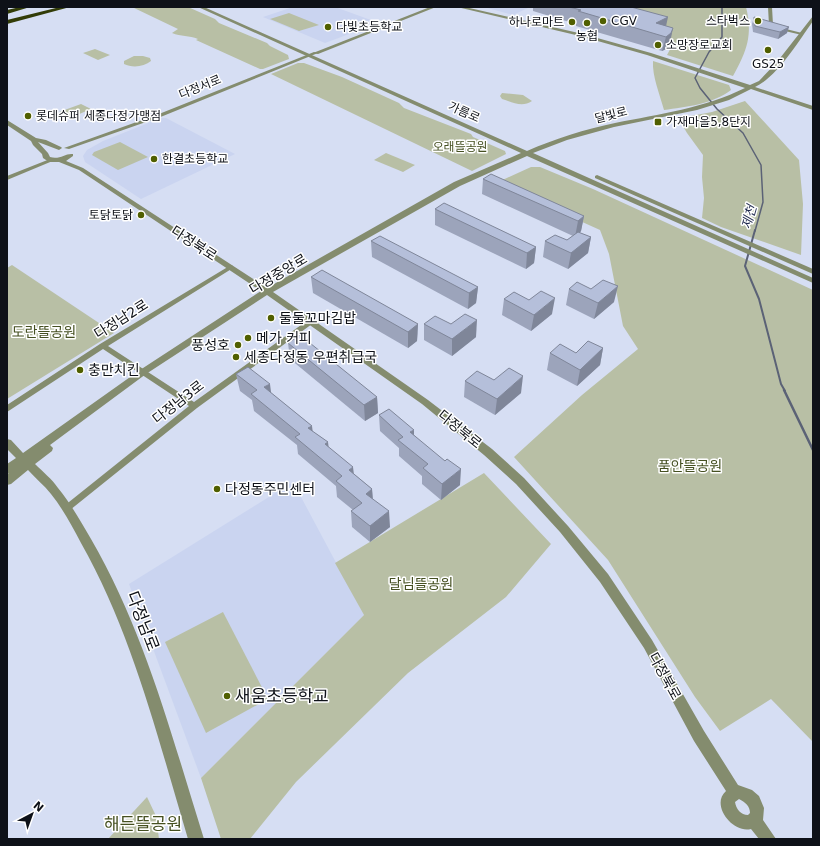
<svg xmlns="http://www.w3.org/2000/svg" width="820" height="846" viewBox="0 0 820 846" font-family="'DejaVu Sans','Noto Sans KR',sans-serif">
  <rect width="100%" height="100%" fill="#d6def3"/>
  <g fill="#cad4f0">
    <polygon points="293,7 335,7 379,23 325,43 263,17"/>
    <polygon points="484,7 530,7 513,15"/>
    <polygon points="161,118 166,118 235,154 141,199 85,162 83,156 87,150 103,141"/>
    <polygon points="293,482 364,615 201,778 129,584"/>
  </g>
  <g fill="#b8bfa5">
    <path d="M132,7H188L215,19L219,23L267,43L270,46L288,55L289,59L263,69H260L196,40L198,39C189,35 181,37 172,33L178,29Z"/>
    <path d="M595,7H746C753,35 747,51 733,76L667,55L674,42L660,37Z"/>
    <polygon points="289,13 319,25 299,31 270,19"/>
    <polygon points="95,49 110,55 98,60 83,53"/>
    <path d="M134,56H143L150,58L151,61C144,67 132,68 124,64V61Z"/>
    <path d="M653,61L729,85L731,90C713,104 686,107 664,110C660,95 652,76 653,61Z"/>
    <polygon points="298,63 304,63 342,77 399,103 404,108 471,134 473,137 505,151 506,154 472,171 271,74"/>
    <path d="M502,93L523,95L532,101C522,108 512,102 502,99L500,96Z"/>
    <polygon points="745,101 799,160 803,204 801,255 721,227 702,218 704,198 702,177 703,155 687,133 680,121 680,118 712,112"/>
    <polygon points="81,104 91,109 70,118 59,112"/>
    <polygon points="120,142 148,157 118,170 92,155 94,152"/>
    <polygon points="386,153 415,165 403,172 374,160"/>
    <polygon points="531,167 540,167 593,189 813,290 813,742 771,699 720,731 695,697 608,560 514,457 582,395 638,349 623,326 609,254 600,230 496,183"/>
    <polygon points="12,265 114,333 7,399 7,268"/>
    <polygon points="484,473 551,544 506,597 408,673 296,782 250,839 221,839 201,778 364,615 335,563"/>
    <polygon points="223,612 268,699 206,733 165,642"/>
    <polygon points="147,797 156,816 159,839 108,839"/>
  </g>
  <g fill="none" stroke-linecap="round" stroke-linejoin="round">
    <polyline stroke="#5b6276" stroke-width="1.5" points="722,7 722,37 709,52 695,78 700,88 717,109 743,133 761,165 763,202 755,231"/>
    <polyline stroke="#5b6276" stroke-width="2" points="755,230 745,266 759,299 781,384 785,391"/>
    <polyline stroke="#5b6276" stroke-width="2.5" points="784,390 813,450"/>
    <g fill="#848c6e" fill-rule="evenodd">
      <polygon points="768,7 772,7 773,25 774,26 802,33 802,35 772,28 769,25"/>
      <polygon points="314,52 318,53 163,116 69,149 64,148 159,114"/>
      <polygon points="50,159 55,160 7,180 7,176"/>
      <polygon points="231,265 233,266 233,268 108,346 194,402 308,320 312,320 314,322 312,324 197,408 70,510 67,512 64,510 63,508 64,506 189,406 103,349 7,412 7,405 100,344"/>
    </g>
    <g fill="#848c6e" fill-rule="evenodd">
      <path d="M198,7H204L527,151C554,139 586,129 615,123C660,114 704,108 745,88L647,55L580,36L457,7H465L583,34L651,53L750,85L759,81L777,62L813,16V21C798,42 778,76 755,87L813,106V110L751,89L729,100L697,110L614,127L567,140L533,153L813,278V283L527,156L460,186L273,292L428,400L492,449L524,478L568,526L608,574L652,640L704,731L738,785L752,790L759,796L764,808L763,820L776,839H759L751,829C733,834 710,805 726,791L694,741L644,648L600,582L560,532L516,484L484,455L422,404L267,295L146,374L50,445L53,448L52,451L35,464C43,472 52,479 58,488C71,504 81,522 91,539C145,632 172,737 204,839H188C158,739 133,635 81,543C72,526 63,509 51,494C44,485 35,478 28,470L11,484L7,485V475L9,473L7,474V464L16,458L7,449V439L11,440L23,453L140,370L261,291L79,170L59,162H49L43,158L42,154L33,145L31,141L7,125V120L36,138L46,140L61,147L62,148L59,150L38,142L48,153L50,157C60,160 65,153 73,154V156L66,161L83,168L267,288L454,182L521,153ZM739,799C745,802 750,806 750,813L748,815C741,815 736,809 735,802Z"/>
      <polygon points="430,7 436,7 318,54 313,53"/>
      <polygon points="597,175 813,269 813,274 595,178 595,176"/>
    </g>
    <g fill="#323c07" fill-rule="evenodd">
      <polygon points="20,7 30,7 7,14 7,10"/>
      <polygon points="60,7 70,7 7,24 7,20"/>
    </g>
  </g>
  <g fill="#9ca4bb">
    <polygon points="533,7 631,7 666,26 670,43 668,48 662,51 576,26 576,24 533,11"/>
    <polygon points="754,17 787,33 778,39 753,32 752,24"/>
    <polygon points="483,179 584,216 581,231 580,233 591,237 588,253 568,269 543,257 545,241 567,240 573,236 482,194"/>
    <polygon points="435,209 536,247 534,263 526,269 435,225"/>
    <polygon points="371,241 478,287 476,303 468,309 372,257"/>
    <polygon points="311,277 418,324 417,341 408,348 313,293"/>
    <polygon points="569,289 614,302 594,319 566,305"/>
    <polygon points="504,299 552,314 531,331 502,315"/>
    <polygon points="424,324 451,324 476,337 452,356 424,340"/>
    <polygon points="288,343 377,397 378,413 365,421 290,359"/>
    <polygon points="603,348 600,365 577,386 547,370 550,353 576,353"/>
    <polygon points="236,374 271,393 312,426 312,431 328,442 328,447 354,474 372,489 373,499 390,527 370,542 352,527 351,511 353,510 337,497 336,486 298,454 297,445 254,411 252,400 240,391"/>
    <polygon points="494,380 521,393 495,415 464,397 465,381"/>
    <polygon points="379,415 414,435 460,485 441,500 422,484 422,476 399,456 399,448 380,431"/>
  </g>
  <g fill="#7f8699">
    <polygon points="668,17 665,31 656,23"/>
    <polygon points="789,27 787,33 778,39 780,32"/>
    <polygon points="673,28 670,43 668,48 662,51 666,37"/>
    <polygon points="584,216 581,231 575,237 578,221"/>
    <polygon points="591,237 588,253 568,269 571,253"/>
    <polygon points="536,247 534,263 526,269 527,253"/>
    <polygon points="618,286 614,302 594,319 598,303"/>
    <polygon points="478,287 476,303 468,309 469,293"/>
    <polygon points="555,298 552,314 531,331 534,315"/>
    <polygon points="477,320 476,337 452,356 452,339"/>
    <polygon points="418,324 417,341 408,348 408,332"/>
    <polygon points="603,348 600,365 577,386 580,370"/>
    <polygon points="523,376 521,393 495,415 497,399"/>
    <polygon points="270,384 272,400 264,387"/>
    <polygon points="377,397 378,413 365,421 364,405"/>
    <polygon points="312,426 314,442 308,428"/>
    <polygon points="414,430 414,446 410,432"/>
    <polygon points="328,442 330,458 325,444"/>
    <polygon points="353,467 355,483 349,470"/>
    <polygon points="461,469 460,485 441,500 442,484"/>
    <polygon points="372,489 373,505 366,494"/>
    <polygon points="389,511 390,527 370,542 370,526"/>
  </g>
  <g fill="#b5bfda" stroke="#7f8699">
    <polygon points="569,7 631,7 668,17 656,23 673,28 671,33 666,37 578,11 581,10"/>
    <polygon points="754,17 789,27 780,32 755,26"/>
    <polygon points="491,174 584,216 578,221 483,179"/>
    <polygon points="444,203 536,247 527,253 435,209"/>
    <polygon points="578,232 591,237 571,253 545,241 555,235 567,240"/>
    <polygon points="380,236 478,287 469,293 371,241"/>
    <polygon points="322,270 418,324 408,332 311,277"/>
    <polygon points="603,280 618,286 598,303 569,289 577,282 591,289"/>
    <polygon points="541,291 555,298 534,315 504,299 514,292 529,300"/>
    <polygon points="465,314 477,320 452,339 424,324 435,316 451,324"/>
    <polygon points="300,335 377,397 364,405 288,343"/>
    <polygon points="588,341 603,348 580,370 550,353 560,344 576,353"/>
    <polygon points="248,367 270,384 264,387 312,426 308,428 328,442 325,444 353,467 349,470 372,489 366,494 389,511 370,526 351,511 362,503 336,481 342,476 295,437 300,434 251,394 257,390 236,374"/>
    <polygon points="509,368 523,376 497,399 465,381 477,371 494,380"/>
    <polygon points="389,409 414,430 410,432 445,461 447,459 461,469 442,484 423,468 428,464 398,440 403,437 379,415"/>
  </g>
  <g fill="#505f00" stroke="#fff" stroke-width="1.5">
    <circle cx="603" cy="21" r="4"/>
    <circle cx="758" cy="21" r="4"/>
    <circle cx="572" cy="22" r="4"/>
    <circle cx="587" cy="23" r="4"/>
    <circle cx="328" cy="27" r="4"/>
    <circle cx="658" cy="45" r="4"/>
    <circle cx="768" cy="50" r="4"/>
    <circle cx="28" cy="116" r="4"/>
    <rect x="654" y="118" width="8" height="8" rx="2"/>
    <circle cx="154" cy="159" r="4"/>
    <circle cx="141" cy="215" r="4"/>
    <circle cx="271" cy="318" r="4"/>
    <circle cx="248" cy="338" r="4"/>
    <circle cx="238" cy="345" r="4"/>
    <circle cx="236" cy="357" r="4"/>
    <circle cx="80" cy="370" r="4"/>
    <circle cx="217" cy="489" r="4"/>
    <circle cx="227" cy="696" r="4"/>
  </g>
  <g text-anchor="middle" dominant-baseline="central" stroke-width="3" stroke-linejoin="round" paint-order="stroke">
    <g font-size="12" fill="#0e1118" stroke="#fff" text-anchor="start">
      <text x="611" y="21">CGV</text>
      <text x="750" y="21" text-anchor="end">스타벅스</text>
      <text x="564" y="22" text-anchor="end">하나로마트</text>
      <text x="336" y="27">다빛초등학교</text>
      <text x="587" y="36" text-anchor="middle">농협</text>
      <text x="666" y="45">소망장로교회</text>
      <text x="768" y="64" text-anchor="middle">GS25</text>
      <text x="36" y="116">롯데슈퍼 세종다정가맹점</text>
      <text x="666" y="122">가재마을5,8단지</text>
      <text x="162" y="159">한결초등학교</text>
      <text x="133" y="215" text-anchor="end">토닭토닭</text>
    </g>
    <g font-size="12" fill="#0e1118" stroke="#fff">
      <text transform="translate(200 87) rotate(-22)">다정서로</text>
      <text transform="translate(464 112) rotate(24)">가름로</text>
      <text transform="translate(611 115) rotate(-14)">달빛로</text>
    </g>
    <g font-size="12" fill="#455021" stroke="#fff">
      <text x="460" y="147">오래뜰공원</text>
    </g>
    <g font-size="13" font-style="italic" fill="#1f294f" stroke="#fff">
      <text transform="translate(749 217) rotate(-74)">제천</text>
    </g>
    <g font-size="14" fill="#0e1118" stroke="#fff">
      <text transform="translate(194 243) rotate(33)">다정북로</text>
      <text transform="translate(278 274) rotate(-31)">다정중앙로</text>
      <text transform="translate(121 319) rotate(-32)">다정남2로</text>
      <text transform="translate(178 402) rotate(-38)">다정남3로</text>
      <text transform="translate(460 429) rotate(39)">다정북로</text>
      <text transform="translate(665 676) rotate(61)">다정북로</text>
    </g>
    <g font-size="14" fill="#0e1118" stroke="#fff" text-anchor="start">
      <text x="279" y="318">둘둘꼬마김밥</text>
      <text x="256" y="338">메가 커피</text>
      <text x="230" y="345" text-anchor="end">풍성호</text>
      <text x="244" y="357">세종다정동 우편취급국</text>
      <text x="88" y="370">충만치킨</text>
      <text x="225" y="489">다정동주민센터</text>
    </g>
    <g font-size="14" fill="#455021" stroke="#fff">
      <text x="44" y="332">도란뜰공원</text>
      <text x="690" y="466">품안뜰공원</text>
      <text x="421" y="584">달님뜰공원</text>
    </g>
    <g font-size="17" fill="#0e1118" stroke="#fff">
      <text transform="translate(143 621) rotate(69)">다정남로</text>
    </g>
    <g font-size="17" fill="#0e1118" stroke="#fff" text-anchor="start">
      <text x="235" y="696">새움초등학교</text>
    </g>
    <g font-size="17" fill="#455021" stroke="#fff">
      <text x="143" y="824">해든뜰공원</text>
    </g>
  </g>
  <rect width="820" height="846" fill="none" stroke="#0e1118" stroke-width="16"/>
  <g transform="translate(32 814) rotate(41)" stroke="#ffffff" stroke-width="3" paint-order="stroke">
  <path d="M0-3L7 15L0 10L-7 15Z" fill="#0e1118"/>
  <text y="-6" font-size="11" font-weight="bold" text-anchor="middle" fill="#0e1118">N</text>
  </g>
</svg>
